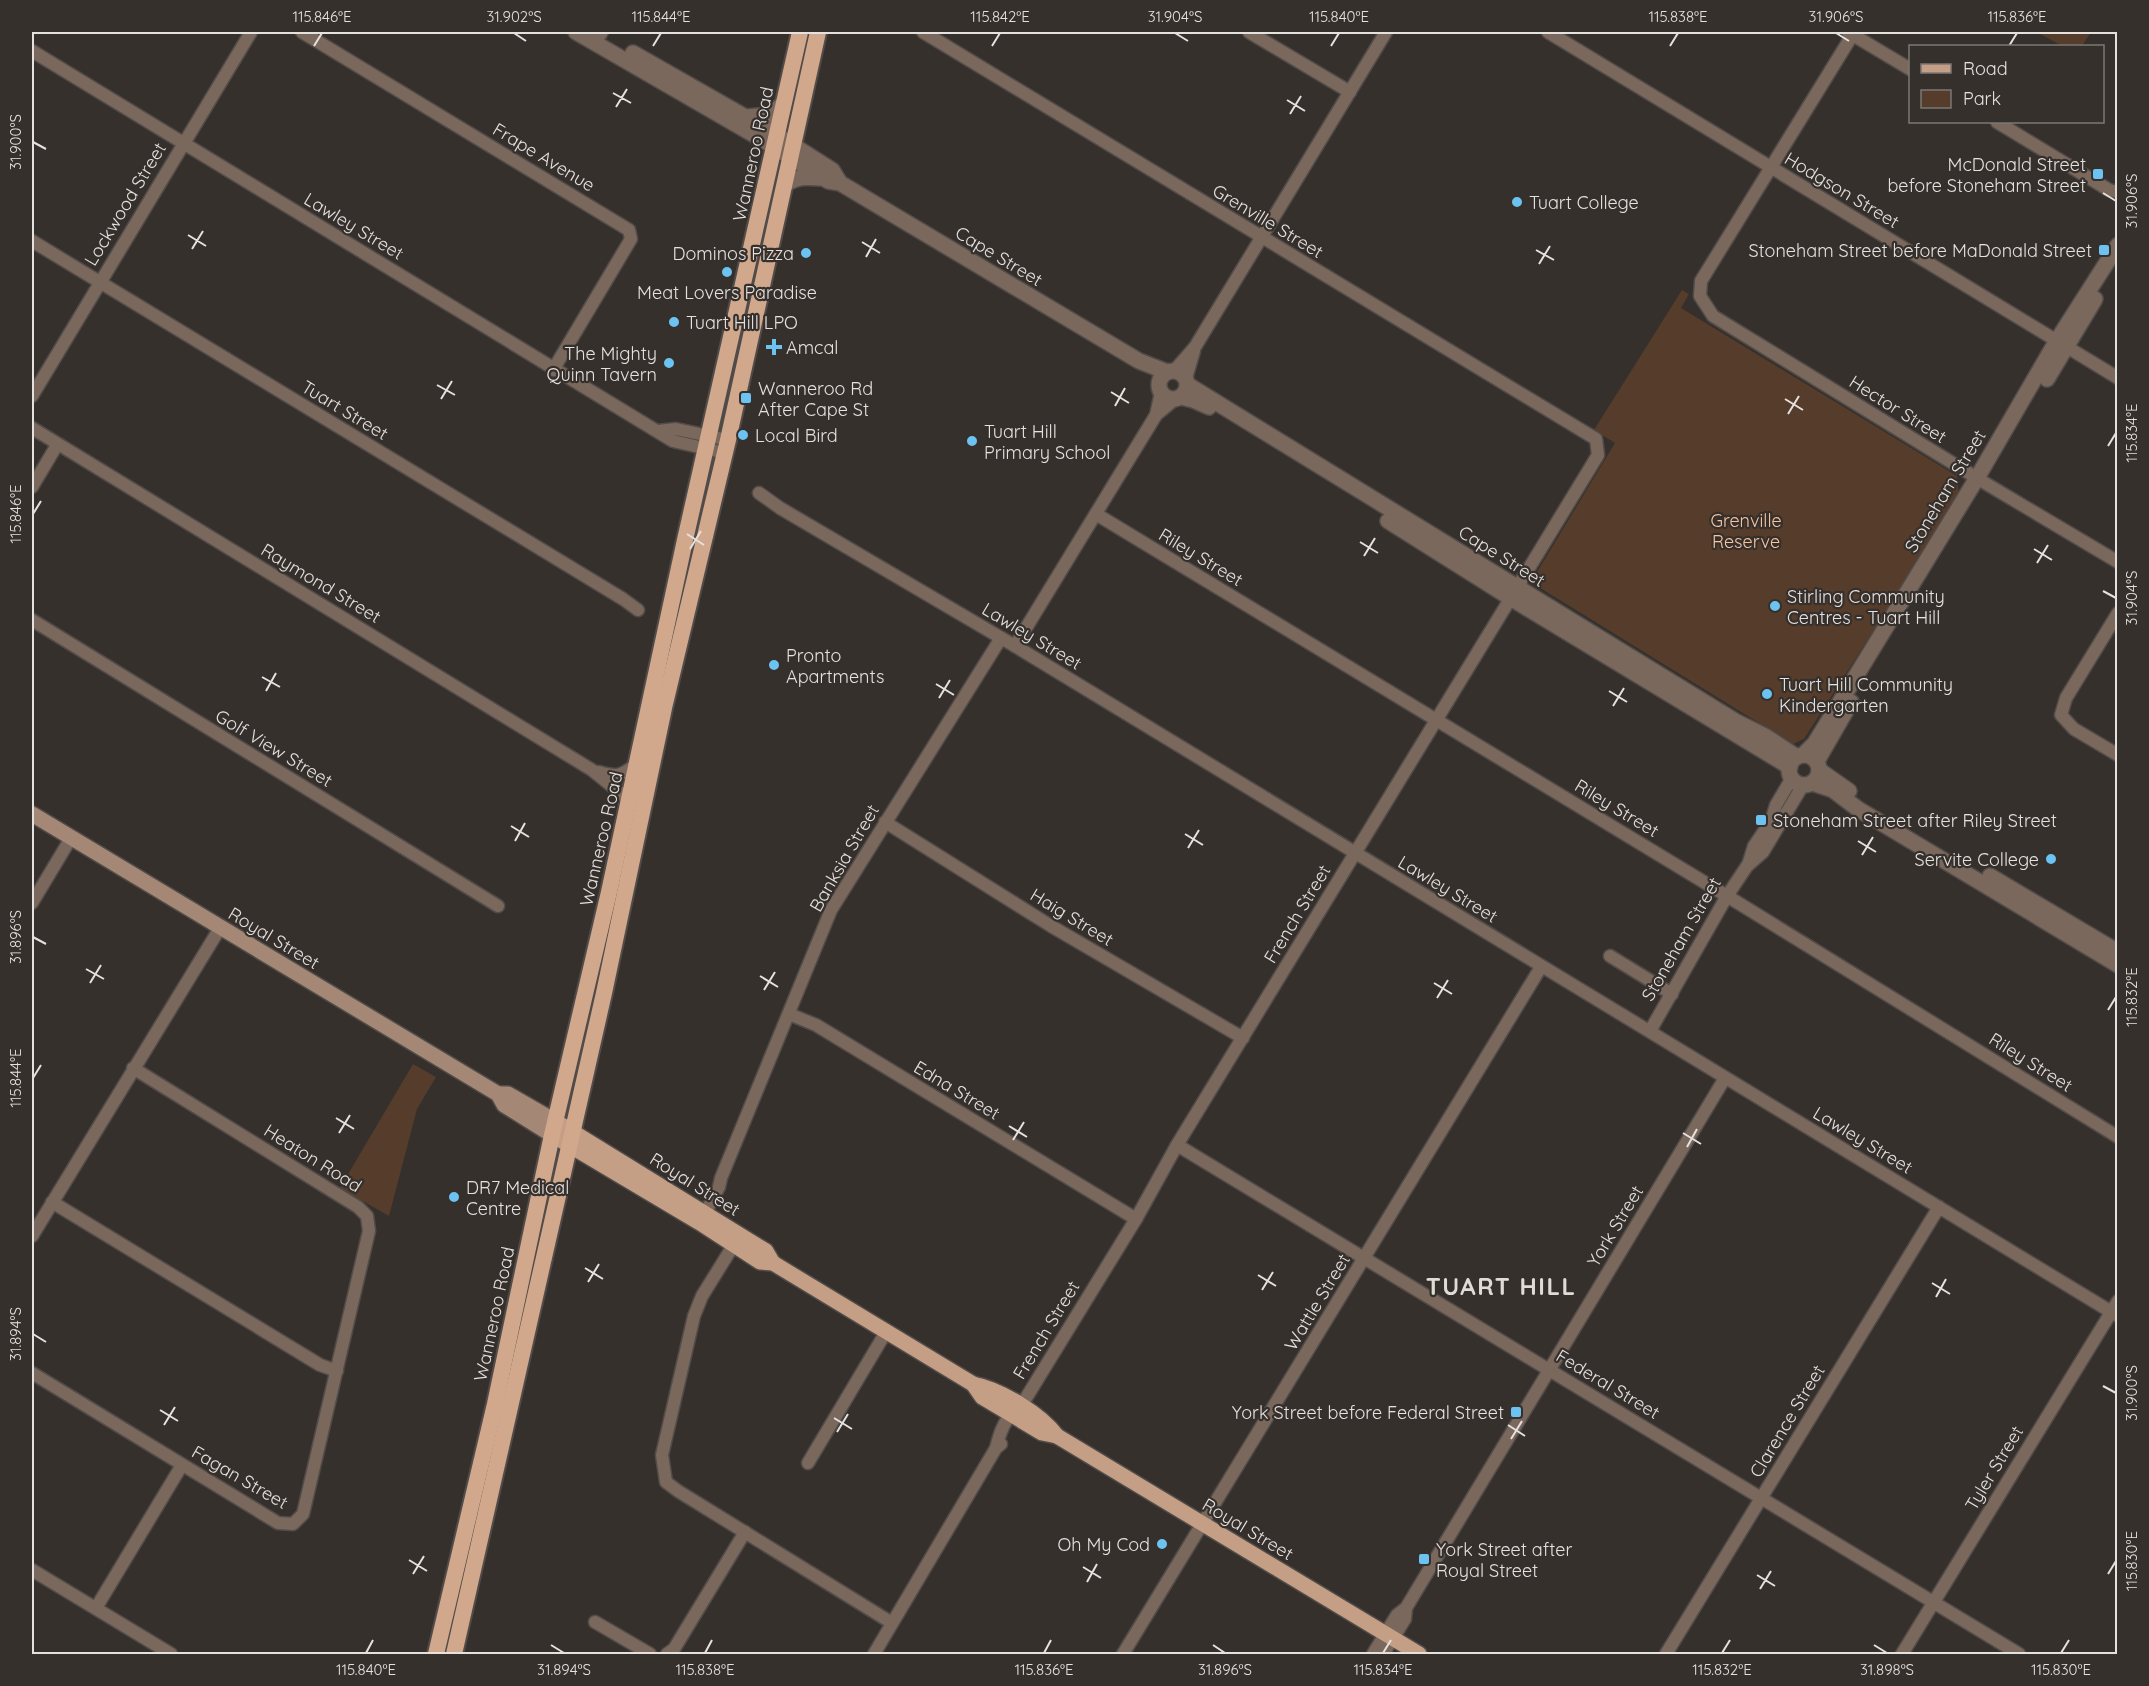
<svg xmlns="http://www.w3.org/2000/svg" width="2149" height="1686" viewBox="0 0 2149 1686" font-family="Quicksand,sans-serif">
  <rect width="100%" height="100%" fill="#35302c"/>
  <g fill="#563c2b">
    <polygon points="2037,32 2091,32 2082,46 2062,46"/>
    <polygon points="1682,290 1689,294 1681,308 1957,476 1959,497 1804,739 1793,744 1537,586 1534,577 1615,443 1594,430"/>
    <polygon points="413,1064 436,1077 417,1109 389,1216 340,1188"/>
  </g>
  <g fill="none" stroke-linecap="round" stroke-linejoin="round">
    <g stroke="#514c49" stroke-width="15">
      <g id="minor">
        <polyline points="302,32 629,230 631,239 553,370"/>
        <path d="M923,32L1596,439L1598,455L1177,1145L1136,1219L1026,1398C1022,1404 1018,1407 1013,1412C1003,1422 999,1436 996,1448"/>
        <polyline points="1249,32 1350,92"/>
        <polyline points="1548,32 2118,378"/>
        <polyline points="1848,32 1910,69"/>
        <polyline points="1853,34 1701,281 1700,296 1713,316 1985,483 2118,562"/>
        <polyline points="595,43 602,32"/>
        <polyline points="32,51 673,441 725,453"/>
        <polyline points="1997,122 2109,190 2118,192"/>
        <polyline points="32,241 623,599 638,610"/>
        <polyline points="1174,371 1195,347 1386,32"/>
        <polyline points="1186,378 1194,351"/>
        <polyline points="32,396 251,32"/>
        <polyline points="1156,415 1174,400"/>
        <polyline points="32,428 592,770 629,800"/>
        <polyline points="658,431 676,429 728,440"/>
        <polyline points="32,487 57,445"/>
        <polyline points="759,493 780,508 1015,646 2118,1316"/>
        <polyline points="1096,514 1727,896 2118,1137"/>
        <polyline points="2118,613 2066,698 2061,715 2074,729 2118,755"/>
        <polyline points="32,620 498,906"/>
        <polyline points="1015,646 1156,415 1161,392"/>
        <path d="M599,772C619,778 622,775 638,763"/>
        <polyline points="885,822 1051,926 1243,1038"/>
        <polyline points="1748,865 1754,846 1771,821 1776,805 1792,778"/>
        <polyline points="32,903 71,838"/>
        <polyline points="1610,956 1672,994"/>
        <polyline points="789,1014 816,1025 1136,1219"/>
        <polyline points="1650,1031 1727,896 1747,866 1763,852 1803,785"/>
        <polyline points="1177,1145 2019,1654"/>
        <polyline points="52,1202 320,1365 337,1371"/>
        <polyline points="701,1221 719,1187 721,1178 831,910 1001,638"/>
        <polyline points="32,1236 220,928"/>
        <polyline points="738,1238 702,1296 694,1316 662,1455 666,1482 678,1491 892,1623"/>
        <polyline points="32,1373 278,1523 293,1524 303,1514 369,1231 367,1216 358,1207 133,1068"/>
        <polyline points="808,1463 886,1332"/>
        <polyline points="32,1570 171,1654"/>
        <polyline points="96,1608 182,1465"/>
        <polyline points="595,1622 650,1654"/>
        <polyline points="667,1654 674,1649 745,1532"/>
        <polyline points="874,1654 996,1448 1001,1444"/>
        <polyline points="1123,1654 1541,967"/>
        <polyline points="1373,1654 1397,1615 1406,1608 1725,1078"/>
        <polyline points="1383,1654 1405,1619 1406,1608"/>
        <polyline points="1666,1654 1939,1207"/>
        <polyline points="1902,1654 2118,1301"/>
      </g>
    </g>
    <g stroke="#514c49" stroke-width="18">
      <g id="tertiary">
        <polyline points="576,32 763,140 828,181 840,183 1139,361 1167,372"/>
        <polyline points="633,53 777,135 832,170 840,183"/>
        <polyline points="745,117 770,115 784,103"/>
        <path d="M785,185C796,176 807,177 821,178"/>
        <circle cx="1173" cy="385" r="14"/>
        <polyline points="2047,379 2095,299"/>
        <polyline points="1188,385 1735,721 1765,736 1797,757"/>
        <polyline points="1181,397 1193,400 1209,407"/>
        <polyline points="1388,521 1512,599 1790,767"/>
        <polyline points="1803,755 1815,743 1977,478 2056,342 2118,245"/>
        <circle cx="1804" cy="770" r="15"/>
        <polyline points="1817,761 1851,702"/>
        <polyline points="1819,770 1849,791"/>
        <polyline points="1812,783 1833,790 1858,809 2118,965"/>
        <polyline points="1990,876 2118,952"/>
      </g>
    </g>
    <g stroke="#514c49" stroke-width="18">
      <g id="secondary">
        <polyline points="32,814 498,1094 504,1105 552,1135"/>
        <polyline points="498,1094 508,1094 555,1121"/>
      </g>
    </g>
    <g stroke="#514c49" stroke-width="18">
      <g id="primary">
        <polyline points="555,1121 766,1251 773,1263"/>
        <path d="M552,1135L700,1223L760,1262L773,1263L973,1384C1000,1389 1041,1414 1057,1436"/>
        <polyline points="973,1384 982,1397 1042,1433 1057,1436 1419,1654"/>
      </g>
    </g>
    <g stroke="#514c49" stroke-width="20">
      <g id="trunk">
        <polyline points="436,1654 495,1404 552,1135 609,892 685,540 800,32"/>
        <polyline points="454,1654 604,993 664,708 728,440 818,32"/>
      </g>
    </g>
    <use href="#minor" stroke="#7b685c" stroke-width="12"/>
    <use href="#tertiary" stroke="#7b685c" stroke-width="15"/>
    <use href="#secondary" stroke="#a48774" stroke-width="15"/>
    <use href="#primary" stroke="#c49e85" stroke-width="15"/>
    <use href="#trunk" stroke="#d2a88d" stroke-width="16"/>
  </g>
  <path fill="none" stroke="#e5e1df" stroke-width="2" d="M514,33L526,41M1175,33L1188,41M1836,33L1849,41M314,46L322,33M653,46L661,33M992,46L1000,33M1331,46L1339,33M1670,46L1678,33M2009,46L2017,33M613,93L631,103M1287,100L1305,111M616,107L627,89M1290,114L1301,96M33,142L46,149M2103,193L2116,201M188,235L206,246M862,242L880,253M192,249L203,231M1536,250L1554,260M866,257L876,239M1539,264L1550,246M437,385L455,395M1111,392L1129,403M441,399L452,381M1785,399L1803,410M1115,406L1125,388M1788,414L1799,396M2108,446L2116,433M33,514L41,501M687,534L704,545M1360,542L1378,553M690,549L701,531M2034,549L2052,560M1364,556L1375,538M2037,563L2048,545M2103,591L2116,598M262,677L280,687M936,684L954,695M266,691L276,673M1609,691L1627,702M939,698L950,680M1613,706L1624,688M511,826L529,837M1185,834L1203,845M515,841L525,823M1858,841L1876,852M1188,848L1199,830M1862,855L1873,837M33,937L46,944M86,969L104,979M760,976L778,987M90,983L101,965M1434,983L1452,994M764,990L775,972M1437,998L1448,980M2108,1010L2116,997M33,1078L41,1065M336,1118L354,1129M1009,1126L1027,1137M339,1133L350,1115M1683,1133L1701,1144M1013,1140L1024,1122M1687,1147L1697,1129M585,1268L603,1279M1258,1275L1276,1286M588,1282L599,1264M1932,1283L1950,1294M1262,1290L1273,1272M1936,1297L1946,1279M33,1334L46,1342M2103,1386L2116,1393M160,1410L178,1421M834,1418L852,1429M164,1425L175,1407M1508,1425L1525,1436M837,1432L848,1414M1511,1439L1522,1421M409,1560L427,1571M1083,1567L1101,1578M413,1574L424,1556M2108,1574L2116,1561M1757,1575L1775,1586M1087,1582L1097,1564M1760,1589L1771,1571M551,1645L564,1653M1213,1645L1225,1653M1874,1645L1887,1653M366,1653L373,1640M705,1653L712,1640M1044,1653L1051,1640M1383,1653L1391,1640M1722,1653L1730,1640M2061,1653L2069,1640"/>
  <g fill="#6cc3f2" stroke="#35302c" stroke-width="2">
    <rect x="2092" y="168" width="12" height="12" rx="3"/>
    <circle cx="1517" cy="202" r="6"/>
    <rect x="2098" y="244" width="12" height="12" rx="3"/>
    <circle cx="806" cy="253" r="6"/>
    <circle cx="727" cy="272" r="6"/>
    <circle cx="674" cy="322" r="6"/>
    <path d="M771 338h6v6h6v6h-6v6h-6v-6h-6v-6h6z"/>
    <circle cx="669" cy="363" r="6"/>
    <rect x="740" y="392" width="12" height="12" rx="3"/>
    <circle cx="743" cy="435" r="6"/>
    <circle cx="972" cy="441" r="6"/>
    <circle cx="1775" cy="606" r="6"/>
    <circle cx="774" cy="665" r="6"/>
    <circle cx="1767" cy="694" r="6"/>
    <rect x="1755" y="814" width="12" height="12" rx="3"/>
    <circle cx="2051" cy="859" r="6"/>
    <circle cx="454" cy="1197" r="6"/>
    <rect x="1510" y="1406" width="12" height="12" rx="3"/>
    <circle cx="1162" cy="1544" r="6"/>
    <rect x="1418" y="1553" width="12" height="12" rx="3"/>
  </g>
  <g text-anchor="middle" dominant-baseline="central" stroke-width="4.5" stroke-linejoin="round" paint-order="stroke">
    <g font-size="18" fill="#e5e1df" stroke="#35302c">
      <text transform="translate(753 154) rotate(-78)">Wanneroo Road</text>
      <text transform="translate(544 157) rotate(31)">Frape Avenue</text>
      <text transform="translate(1842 190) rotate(31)">Hodgson Street</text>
      <text transform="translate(125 204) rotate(-59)">Lockwood Street</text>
      <text transform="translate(1268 221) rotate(31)">Grenville Street</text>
      <text transform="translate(354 226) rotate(31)">Lawley Street</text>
      <text transform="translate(999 256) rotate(31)">Cape Street</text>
      <text transform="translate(1898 409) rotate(32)">Hector Street</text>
      <text transform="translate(345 410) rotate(31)">Tuart Street</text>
      <text transform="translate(1945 491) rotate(-59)">Stoneham Street</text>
      <text transform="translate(1502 556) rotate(32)">Cape Street</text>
      <text transform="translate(1201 557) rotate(31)">Riley Street</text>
      <text transform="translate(321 583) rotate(31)">Raymond Street</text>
      <text transform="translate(1032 636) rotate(31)">Lawley Street</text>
      <text transform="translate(274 748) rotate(31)">Golf View Street</text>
      <text transform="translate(1617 808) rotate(31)">Riley Street</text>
      <text transform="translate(601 839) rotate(-77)">Wanneroo Road</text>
      <text transform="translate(844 858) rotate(-60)">Banksia Street</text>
      <text transform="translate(1448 889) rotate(31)">Lawley Street</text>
      <text transform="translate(1297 914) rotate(-59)">French Street</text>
      <text transform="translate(1072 917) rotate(31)">Haig Street</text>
      <text transform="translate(274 938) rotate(31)">Royal Street</text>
      <text transform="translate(1681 939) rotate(-60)">Stoneham Street</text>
      <text transform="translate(2031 1062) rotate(32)">Riley Street</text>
      <text transform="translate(957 1090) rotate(31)">Edna Street</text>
      <text transform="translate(1863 1140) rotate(31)">Lawley Street</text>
      <text transform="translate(313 1158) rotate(32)">Heaton Road</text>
      <text transform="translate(695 1184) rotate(32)">Royal Street</text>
      <text transform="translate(1615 1226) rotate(-59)">York Street</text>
      <text transform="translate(1317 1302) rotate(-59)">Wattle Street</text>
      <text transform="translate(494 1314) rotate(-78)">Wanneroo Road</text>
      <text transform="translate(1046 1330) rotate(-59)">French Street</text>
      <text transform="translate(1608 1384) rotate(31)">Federal Street</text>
      <text transform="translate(1787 1421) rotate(-59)">Clarence Street</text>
      <text transform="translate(1994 1468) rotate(-59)">Tyler Street</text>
      <text transform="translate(240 1477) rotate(30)">Fagan Street</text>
      <text transform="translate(1248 1529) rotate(31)">Royal Street</text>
    </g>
    <g font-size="18" fill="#e5e1df" stroke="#35302c" text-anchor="start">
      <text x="2086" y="164" text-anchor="end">McDonald Street<tspan x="2086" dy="21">before Stoneham Street</tspan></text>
      <text x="1529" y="202">Tuart College</text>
      <text x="2092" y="250" text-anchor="end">Stoneham Street before MaDonald Street</text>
      <text x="794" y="253" text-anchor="end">Dominos Pizza</text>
      <text x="727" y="292" text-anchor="middle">Meat Lovers Paradise</text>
      <text x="686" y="322">Tuart Hill LPO</text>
      <text x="786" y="347">Amcal</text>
      <text x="657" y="353" text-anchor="end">The Mighty<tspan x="657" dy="21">Quinn Tavern</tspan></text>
      <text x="758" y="388">Wanneroo Rd<tspan x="758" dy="21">After Cape St</tspan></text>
      <text x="984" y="431">Tuart Hill<tspan x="984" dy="21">Primary School</tspan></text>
      <text x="755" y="435">Local Bird</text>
      <text x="1787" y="596">Stirling Community<tspan x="1787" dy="21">Centres - Tuart Hill</tspan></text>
      <text x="786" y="655">Pronto<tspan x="786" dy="21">Apartments</tspan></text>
      <text x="1779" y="684">Tuart Hill Community<tspan x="1779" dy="21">Kindergarten</tspan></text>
      <text x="1773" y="820">Stoneham Street after Riley Street</text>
      <text x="2039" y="859" text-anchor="end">Servite College</text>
      <text x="466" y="1187">DR7 Medical<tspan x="466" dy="21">Centre</tspan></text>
      <text x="1504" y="1412" text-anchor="end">York Street before Federal Street</text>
      <text x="1150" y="1544" text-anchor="end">Oh My Cod</text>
      <text x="1436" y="1549">York Street after<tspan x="1436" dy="21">Royal Street</tspan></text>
    </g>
    <g font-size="18" fill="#f9c3a0" stroke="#35302c">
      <text x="1746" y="520">Grenville<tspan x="1746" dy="21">Reserve</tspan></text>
    </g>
    <g font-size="24" font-weight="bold" letter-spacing="1.5" fill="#e1dbd6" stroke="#35302c">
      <text x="1501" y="1286">TUART HILL</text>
    </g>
  </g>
  <rect width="2149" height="1686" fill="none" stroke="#35302c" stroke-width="66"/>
  <rect x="1909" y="45" width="195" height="78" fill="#35302c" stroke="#7b7774" stroke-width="1.5"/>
  <rect x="1921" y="64" width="30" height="9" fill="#c49e85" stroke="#7b7774" stroke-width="1.5"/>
  <text x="1963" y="75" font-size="18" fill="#e5e1df">Road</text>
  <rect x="1921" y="90" width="30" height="18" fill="#563c2b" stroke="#7b7774" stroke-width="1.5"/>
  <text x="1963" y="105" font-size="18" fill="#e5e1df">Park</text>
  <rect x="33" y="33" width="2083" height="1620" fill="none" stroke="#e5e1df" stroke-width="2"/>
  <g font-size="15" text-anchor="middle" fill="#e5e1df">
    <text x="322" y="22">115.846°E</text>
    <text x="514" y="22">31.902°S</text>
    <text x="661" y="22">115.844°E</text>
    <text x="1000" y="22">115.842°E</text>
    <text x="1175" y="22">31.904°S</text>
    <text x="1339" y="22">115.840°E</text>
    <text x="1678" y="22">115.838°E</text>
    <text x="1836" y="22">31.906°S</text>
    <text x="2017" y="22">115.836°E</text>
    <text transform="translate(16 142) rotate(-90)" y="5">31.900°S</text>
    <text transform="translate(2132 201) rotate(-90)" y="5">31.906°S</text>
    <text transform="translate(2132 433) rotate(-90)" y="5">115.834°E</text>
    <text transform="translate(16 514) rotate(-90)" y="5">115.846°E</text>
    <text transform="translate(2132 598) rotate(-90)" y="5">31.904°S</text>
    <text transform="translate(16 937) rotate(-90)" y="5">31.896°S</text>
    <text transform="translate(2132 997) rotate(-90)" y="5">115.832°E</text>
    <text transform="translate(16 1078) rotate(-90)" y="5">115.844°E</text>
    <text transform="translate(16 1334) rotate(-90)" y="5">31.894°S</text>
    <text transform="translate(2132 1393) rotate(-90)" y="5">31.900°S</text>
    <text transform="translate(2132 1561) rotate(-90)" y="5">115.830°E</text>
    <text x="366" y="1675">115.840°E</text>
    <text x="564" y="1675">31.894°S</text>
    <text x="705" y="1675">115.838°E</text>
    <text x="1044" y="1675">115.836°E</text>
    <text x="1225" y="1675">31.896°S</text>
    <text x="1383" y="1675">115.834°E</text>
    <text x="1722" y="1675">115.832°E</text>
    <text x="1887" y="1675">31.898°S</text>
    <text x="2061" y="1675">115.830°E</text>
  </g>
</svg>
